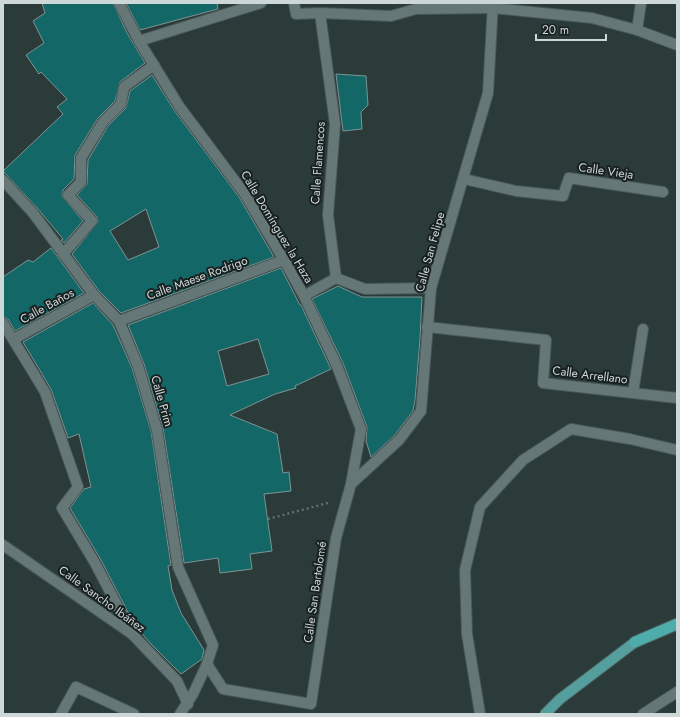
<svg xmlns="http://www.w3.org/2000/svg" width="680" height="717" viewBox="0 0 680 717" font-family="Jost,sans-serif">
  <rect width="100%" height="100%" fill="#2a3b3a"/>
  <g fill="#136867" stroke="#7f9392" fill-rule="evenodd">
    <polygon points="42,3 113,3 127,33 145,63 120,82 115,101 98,118 75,155 74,179 63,190 62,196 83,221 64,243 61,240 63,239 38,209 3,171 63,114 57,107 67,99 41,72 39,74 26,55 44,43 33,21 45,13"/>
    <polygon points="126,3 217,3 218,9 140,30"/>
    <polygon points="336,74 366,76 368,105 361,112 362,129 343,131"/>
    <path d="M152,75L174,110L239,197L274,257L121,313L99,291L72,254L98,222L97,217L77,195L87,184L88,160L108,126L126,108L130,91ZM146,209L159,247L128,260L110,231Z"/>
    <polygon points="51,248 84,293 15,331 8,319 3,317 3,277 28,260 33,262"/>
    <path d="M281,268L300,305H301L331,369L295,386L296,388L275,394L230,415L277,434L283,473L289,472L291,491L264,494L272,551L250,554L252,569L220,573L218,558L184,563L163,428L144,364L128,325ZM258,339L269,374L227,386L218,351Z"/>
    <polygon points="338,286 362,297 422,297 420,339 415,400 413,411 394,436 371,457 366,441 367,427 343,363 312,299"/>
    <polygon points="93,303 113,325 132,368 151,431 171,565 168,566 172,590 181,613 204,650 202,659 181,674 150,643 134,624 101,560 70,508 84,489 91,487 79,434 68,438 51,389 23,342"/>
  </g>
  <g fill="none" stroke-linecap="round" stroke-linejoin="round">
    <g stroke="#495858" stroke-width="12">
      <g id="pedestrian">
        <polyline points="294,3 296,14 320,13 391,16 416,9 493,8"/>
        <polyline points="320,13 335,124 328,215 336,278"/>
        <polyline points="139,41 261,3"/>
        <polyline points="3,180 33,213 94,295 119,321 138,366 157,430 178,567 213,645 207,664"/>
        <polyline points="63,254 92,221 68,195 81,182 81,158 103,122 121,104 124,87 154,65"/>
        <polyline points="336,278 365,289 431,288"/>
        <polyline points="304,296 336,278"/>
        <polyline points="3,323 45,392 78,487 62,508 95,563 132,634"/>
        <polyline points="14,339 94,295"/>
      </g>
    </g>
    <g stroke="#495858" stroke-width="12">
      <g id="minor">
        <polyline points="119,3 139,41 179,106 244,193 284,260 304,296 337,366 361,429 351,484 336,538 311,704 223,689 207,664 193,694 180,714"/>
        <polyline points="493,8 592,18 637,30 677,45"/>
        <polyline points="637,30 641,3"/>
        <polyline points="464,179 516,191 563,196 569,178 663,192"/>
        <polyline points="119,321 284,260"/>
        <polyline points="427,327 546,340 543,383 677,398"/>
        <polyline points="633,393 643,329"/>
        <polyline points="351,484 399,440 421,411 431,288 488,93 493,3"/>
        <polyline points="3,545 132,634 177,681 188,704"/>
        <polyline points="61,714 76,687 134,714"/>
        <polyline points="480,714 467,634 465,570 480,507 523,460 571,429 630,439 677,450"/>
        <polyline points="643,714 677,692"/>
      </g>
    </g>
    <g stroke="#495858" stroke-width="12">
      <polyline id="primary" points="545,714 560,699 635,642"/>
    </g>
    <g stroke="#495858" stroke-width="13">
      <polyline id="trunk" points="635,642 677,624"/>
    </g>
    <polyline stroke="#61706f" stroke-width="2.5" stroke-dasharray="2 3" stroke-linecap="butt" points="268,519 328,503"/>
    <use href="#pedestrian" stroke="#657877" stroke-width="10"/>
    <use href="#minor" stroke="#657877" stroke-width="10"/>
    <use href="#primary" stroke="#549f9d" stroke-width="10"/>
    <use href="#trunk" stroke="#4eacaa" stroke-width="11"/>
  </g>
  <g text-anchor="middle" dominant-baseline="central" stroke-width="4" stroke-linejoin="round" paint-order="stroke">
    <g font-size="12" fill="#cdd7d7" stroke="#192020">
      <text transform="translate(318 163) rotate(-86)">Calle Flamencos</text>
      <text transform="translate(606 171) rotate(8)">Calle Vieja</text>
      <text transform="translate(277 227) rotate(59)">Calle Domínguez la Haza</text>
      <text transform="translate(430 252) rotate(-75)">Calle San Felipe</text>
      <text transform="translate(197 278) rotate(-20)">Calle Maese Rodrigo</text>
      <text transform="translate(47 306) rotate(-29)">Calle Baños</text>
      <text transform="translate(590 375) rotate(7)">Calle Arrellano</text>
      <text transform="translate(162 401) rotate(74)">Calle Prim</text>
      <text transform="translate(315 592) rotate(-82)">Calle San Bartolomé</text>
      <text transform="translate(102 599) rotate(36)">Calle Sancho Ibáñez</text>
    </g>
  </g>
  <rect width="680" height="717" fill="none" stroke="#cdd7d7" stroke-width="8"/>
  <path d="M536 34v6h70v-6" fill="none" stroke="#cdd7d7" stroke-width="2"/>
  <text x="542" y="34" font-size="12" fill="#cdd7d7" stroke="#192020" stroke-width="3" paint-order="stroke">20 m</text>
</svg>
